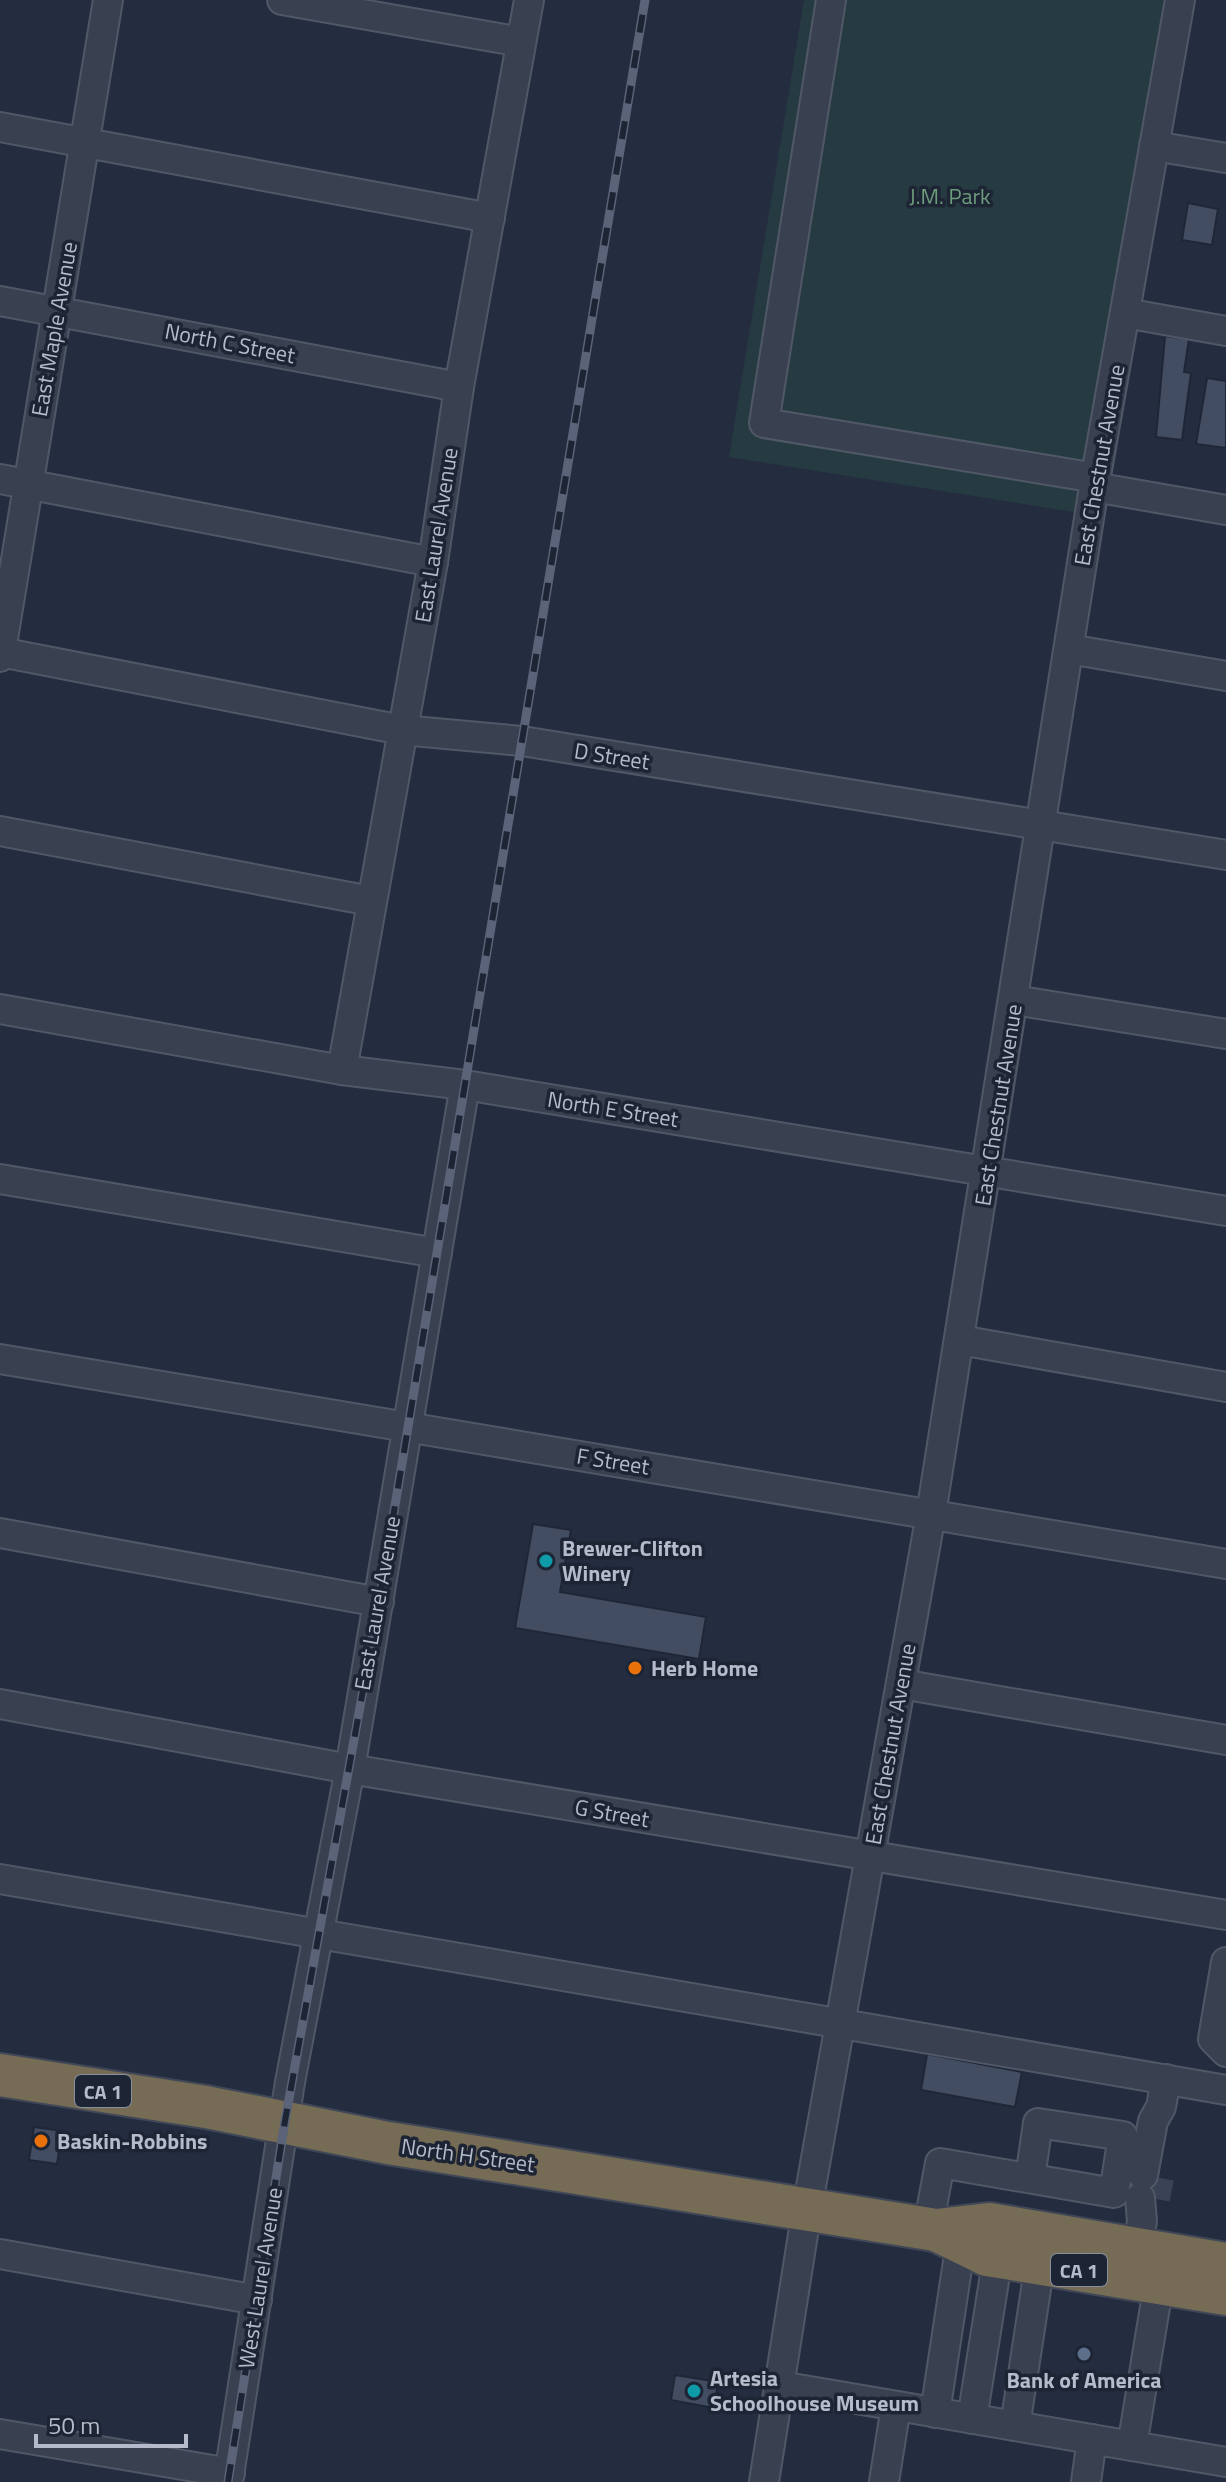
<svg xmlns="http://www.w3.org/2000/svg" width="1226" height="2482" viewBox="0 0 1226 2482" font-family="'Titillium Web',sans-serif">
  <rect width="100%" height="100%" fill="#242d40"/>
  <polygon fill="#263b41" points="804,0 1164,0 1074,512 729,457"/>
  <g fill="#434d62" stroke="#1f2737" stroke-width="2">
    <polygon points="1188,203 1218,209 1212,245 1182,240"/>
    <polygon points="1165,336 1189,339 1184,372 1191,373 1182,440 1156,437"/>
    <polygon points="1207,378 1226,381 1226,448 1196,444"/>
    <polygon points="533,1524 571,1530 560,1592 706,1617 699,1659 515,1628"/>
    <polygon points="927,2054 1022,2072 1015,2107 921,2090"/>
    <polygon points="34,2127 62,2131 57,2164 29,2160"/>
    <polygon points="675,2375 718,2382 714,2408 671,2400"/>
  </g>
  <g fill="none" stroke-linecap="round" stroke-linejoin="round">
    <polyline stroke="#3a4255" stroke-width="28" stroke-dasharray="28 14" stroke-linecap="butt" points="1156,2199 1160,2178"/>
    <g stroke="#505867" stroke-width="32">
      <g id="minor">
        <polyline points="282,0 521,42"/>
        <polyline points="831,0 764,423 1096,478"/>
        <polyline points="0,127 490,218"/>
        <polyline points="1154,146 1226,158"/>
        <polyline points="0,301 459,387"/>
        <polyline points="1125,313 1226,331"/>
        <polyline points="0,479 433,562"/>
        <polyline points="1094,487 1226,510"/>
        <polyline points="1069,649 1226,676"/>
        <polyline points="0,652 402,730 522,741 1226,855"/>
        <polyline points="0,657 108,0"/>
        <polyline points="0,831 371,901"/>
        <polyline points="1014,1000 1226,1034"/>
        <polyline points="0,1009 342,1070 465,1085 1226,1211"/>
        <polyline points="342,1070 433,562 459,387 529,0"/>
        <polyline points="0,1179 437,1253"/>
        <polyline points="960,1340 1226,1387"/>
        <polyline points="0,1359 1226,1564"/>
        <polyline points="0,1533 379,1602"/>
        <polyline points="901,1684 1226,1740"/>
        <polyline points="0,1704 350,1769 1226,1915"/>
        <polyline points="0,1879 1226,2090"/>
        <polyline points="1226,1962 1213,2039 1226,2052"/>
        <polyline points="1143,2175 1153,2121 1161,2107 1166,2079"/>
        <polyline points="928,2228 940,2163 1114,2193 1123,2136 1038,2123 1030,2178"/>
        <polyline points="1137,2249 1142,2221 1140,2198"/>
        <polyline points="0,2254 257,2300"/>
        <polyline points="780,2386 1226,2462"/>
        <polyline points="935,2413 961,2242"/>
        <polyline points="972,2419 998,2256"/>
        <polyline points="1015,2426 1040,2263"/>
        <polyline points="0,2434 230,2473"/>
        <polyline points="1132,2446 1159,2283"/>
        <polyline points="228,2482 290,2082 350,1769 465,1085"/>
        <polyline points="764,2482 807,2209 931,1514 1094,487 1180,0"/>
        <polyline points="884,2482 896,2406"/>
        <polyline points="1086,2482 1092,2439"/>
      </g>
    </g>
    <g stroke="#404857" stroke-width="46">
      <g id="highway">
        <polyline points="0,2075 206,2107 388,2143 936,2230 989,2224 1226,2264"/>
        <polyline points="936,2230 987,2255 1226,2294"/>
      </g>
    </g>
    <use href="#minor" stroke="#394050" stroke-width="28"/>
    <use href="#highway" stroke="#766c55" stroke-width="42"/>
    <g stroke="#5a6377" stroke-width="9">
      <polyline id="rail" points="228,2482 285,2121 379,1602 645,0"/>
    </g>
    <use href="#rail" stroke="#1d2535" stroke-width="6" stroke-dasharray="18" stroke-linecap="butt"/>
  </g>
  <g fill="#0f9aa8" stroke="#1d2535" stroke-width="3">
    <circle cx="546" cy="1561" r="8"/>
    <circle cx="694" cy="2391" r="8"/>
  </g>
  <g fill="#e8710a" stroke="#1d2535" stroke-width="3">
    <circle cx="635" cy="1668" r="8"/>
    <circle cx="41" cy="2141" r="8"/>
  </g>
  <circle fill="#5c6f8a" stroke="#1d2535" stroke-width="3" cx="1084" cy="2354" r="8"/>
  <g text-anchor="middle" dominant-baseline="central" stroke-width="7" stroke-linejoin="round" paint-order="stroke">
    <g fill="#1d2535" stroke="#878e9d" stroke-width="2">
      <rect x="75" y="2075" width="56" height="32" rx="6"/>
      <rect x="1051" y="2254" width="56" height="32" rx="6"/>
    </g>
    <g font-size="20" font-weight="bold" fill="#b5bbca">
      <text x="103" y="2091">CA 1</text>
      <text x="1079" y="2270">CA 1</text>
    </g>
    <g font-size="22" fill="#6c9c7b" stroke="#1d2535">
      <text x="950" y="196">J.M. Park</text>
    </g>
    <g font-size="22" fill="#b5bbca" stroke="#1d2535">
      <text transform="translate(54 329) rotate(-80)">East Maple Avenue</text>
      <text transform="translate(230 343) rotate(11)">North C Street</text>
      <text transform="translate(1099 465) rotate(-80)">East Chestnut Avenue</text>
      <text transform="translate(436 535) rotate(-81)">East Laurel Avenue</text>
      <text transform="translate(612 756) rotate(9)">D Street</text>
      <text transform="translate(998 1105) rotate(-81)">East Chestnut Avenue</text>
      <text transform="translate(613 1109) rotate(9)">North E Street</text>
      <text transform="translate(613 1461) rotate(9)">F Street</text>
      <text transform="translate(377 1603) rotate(-80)">East Laurel Avenue</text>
      <text transform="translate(890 1744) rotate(-80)">East Chestnut Avenue</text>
      <text transform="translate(612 1813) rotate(10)">G Street</text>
      <text transform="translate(468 2155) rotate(8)">North H Street</text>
      <text transform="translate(260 2278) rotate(-81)">West Laurel Avenue</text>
    </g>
    <g font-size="22" font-weight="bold" fill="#b5bbca" stroke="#1d2535" text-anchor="start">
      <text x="562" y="1548">Brewer-Clifton<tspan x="562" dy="25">Winery</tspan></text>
      <text x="651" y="1668">Herb Home</text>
      <text x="57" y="2141">Baskin-Robbins</text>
      <text x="710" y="2378">Artesia<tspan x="710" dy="25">Schoolhouse Museum</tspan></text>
      <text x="1084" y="2380" text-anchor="middle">Bank of America</text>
    </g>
  </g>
  <path d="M36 2434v12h150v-12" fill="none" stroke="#b5bbca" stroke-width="4"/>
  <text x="48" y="2434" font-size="24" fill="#b5bbca" stroke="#1d2535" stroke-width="6" paint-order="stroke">50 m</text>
</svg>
